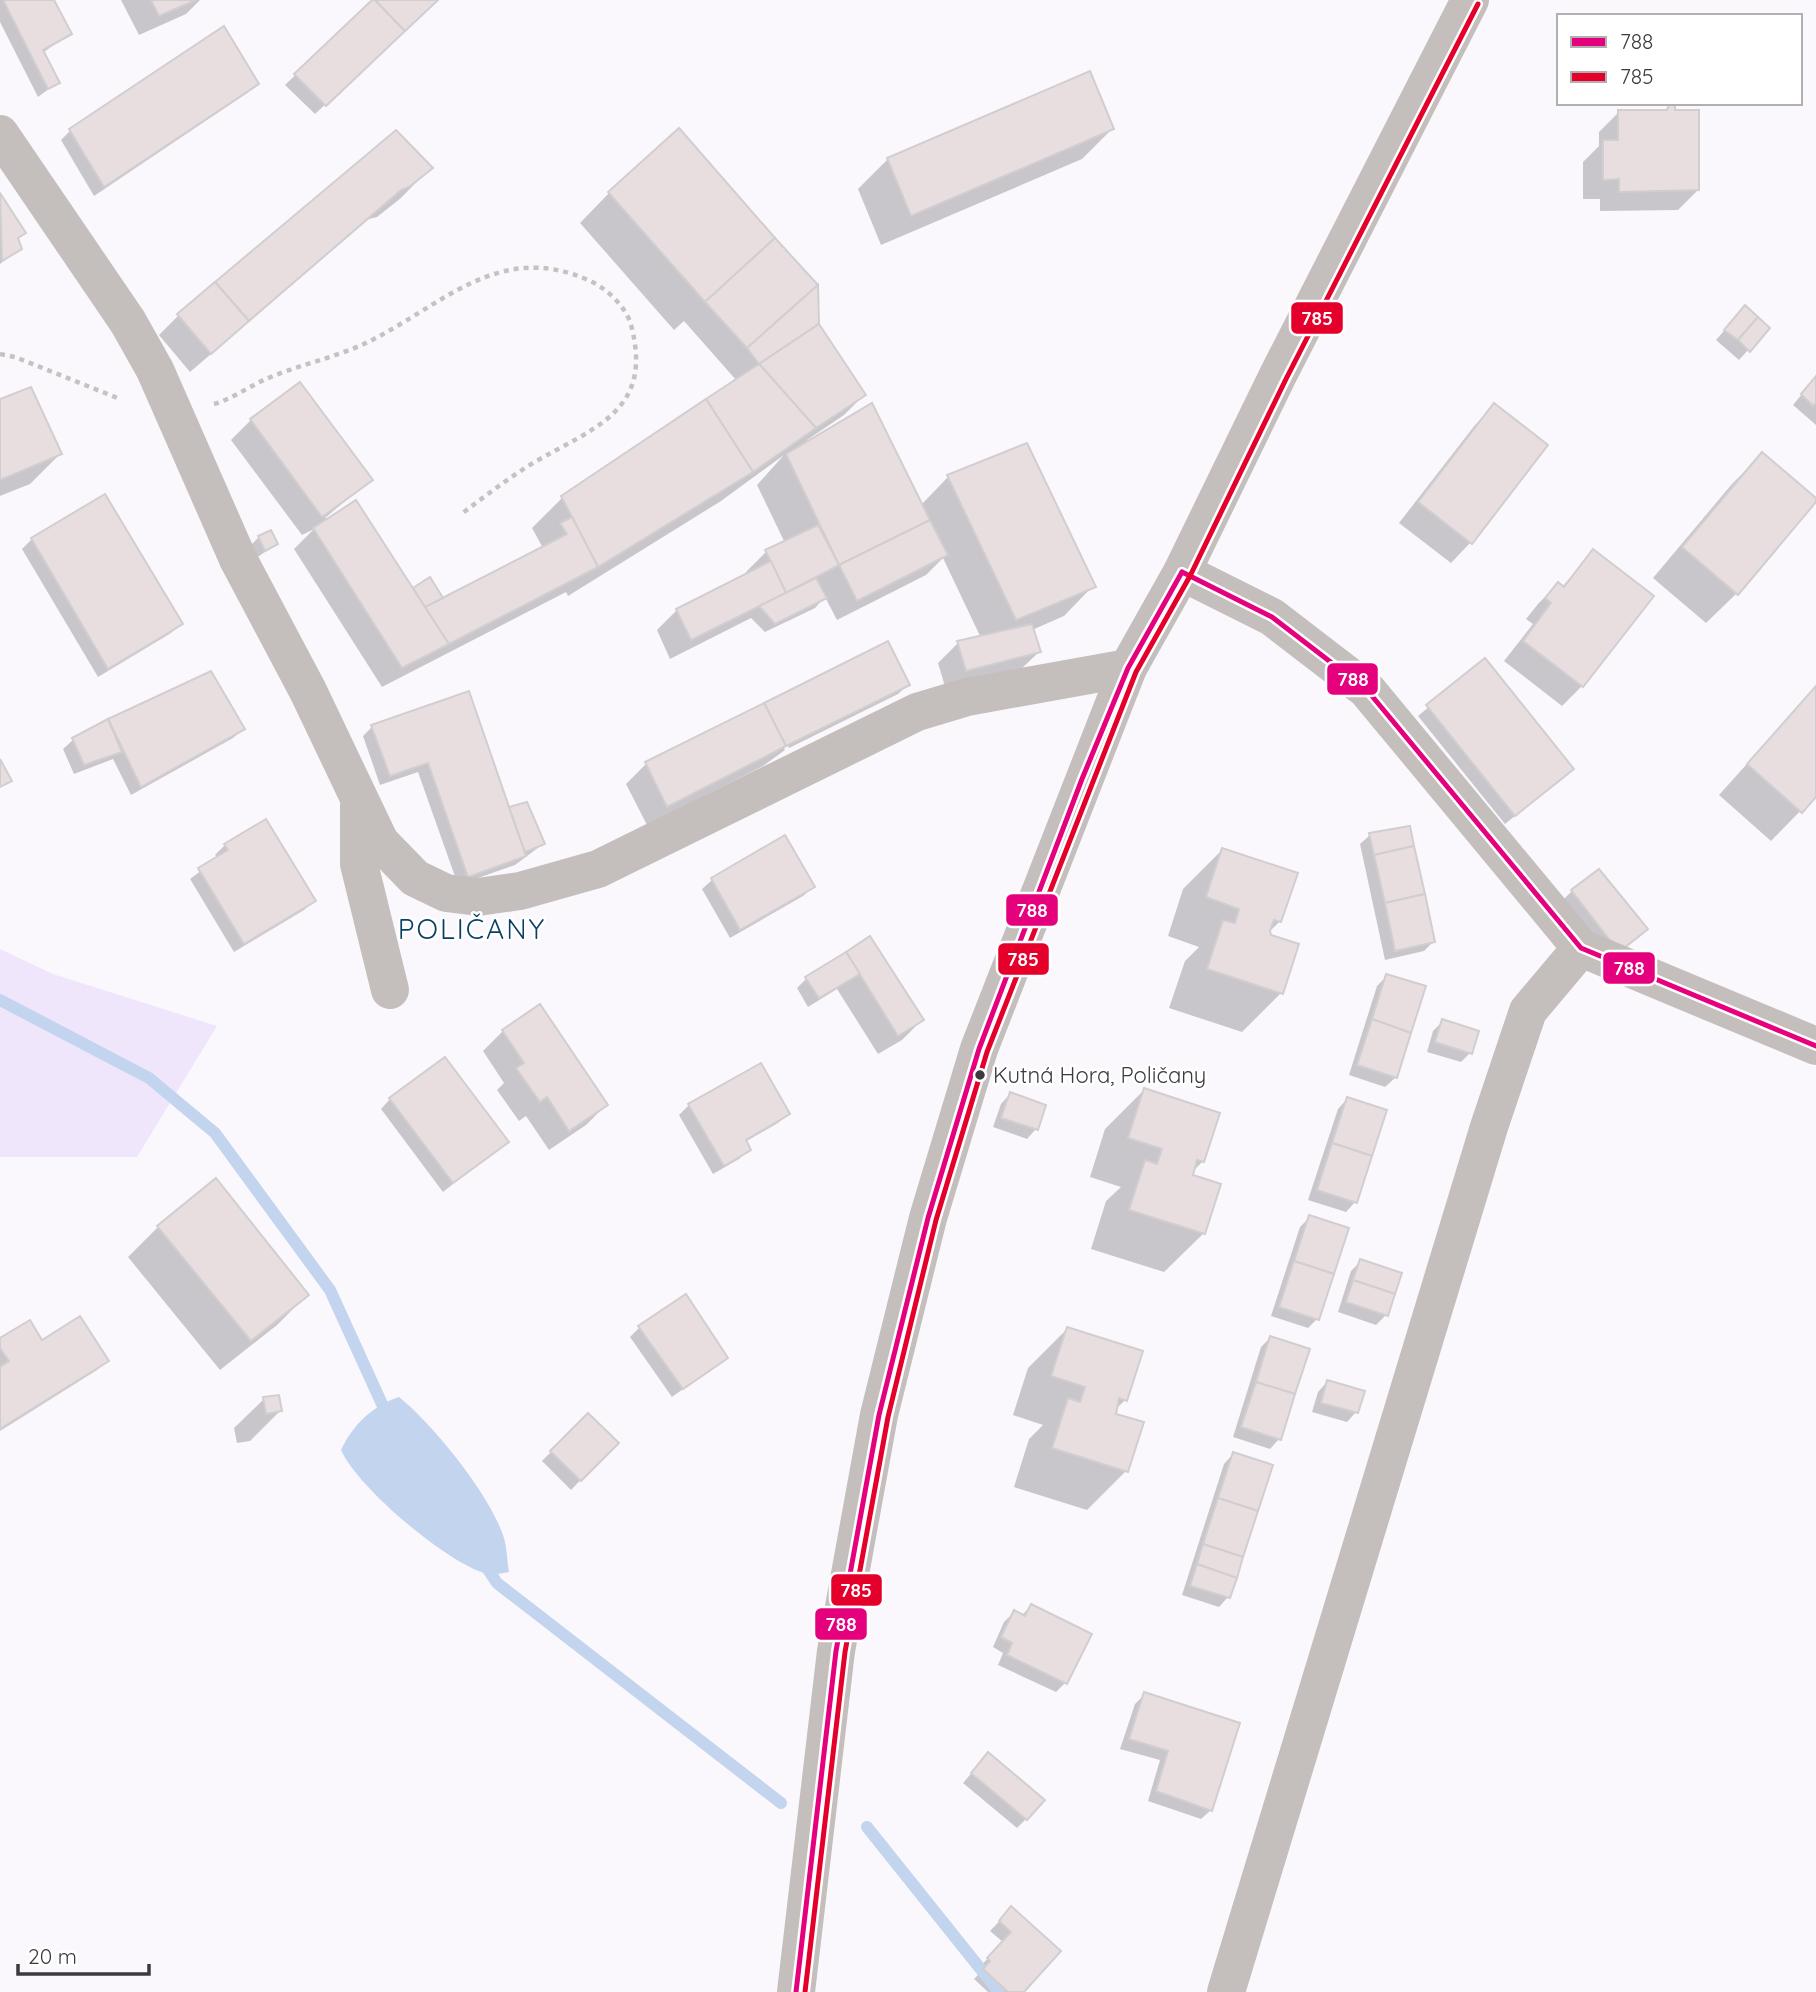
<svg xmlns="http://www.w3.org/2000/svg" width="1816" height="1992" viewBox="0 0 1816 1992" font-family="Quicksand,sans-serif">
  <rect width="100%" height="100%" fill="#faf8fd"/>
  <polygon fill="#f0e6fb" points="0,949 53,974 217,1026 137,1157 0,1157"/>
  <path fill="#c3d4ee" d="M399,1397C433,1424 489,1494 503,1535C507,1546 507,1561 509,1572C502,1573 493,1576 487,1574C447,1563 358,1488 341,1450C353,1425 372,1406 399,1397Z"/>
  <g fill="#0003">
    <polygon points="0,0 52,0 69,33 43,53 58,82 38,97 0,22"/>
    <polygon points="121,0 200,0 186,14 139,35"/>
    <polygon points="374,0 437,0 315,114 285,85"/>
    <polygon points="257,84 247,93 94,196 61,140 70,131"/>
    <polygon points="1670,106 1698,190 1678,210 1600,211 1600,199 1583,199 1583,162 1599,146 1599,132 1619,112 1664,112"/>
    <polygon points="1112,129 1082,159 881,245 858,189 888,159"/>
    <polygon points="430,168 401,198 377,217 369,219 190,372 159,335 179,315"/>
    <polygon points="609,193 818,325 864,395 844,415 807,440 809,443 921,505 948,477 1093,586 1064,616 1032,630 1039,652 1018,672 946,690 938,663 958,643 981,638 943,558 926,575 837,620 825,597 815,608 765,632 751,618 670,659 657,630 677,610 748,575 746,572 766,552 785,543 757,485 784,455 721,501 568,596 566,592 382,687 294,549 314,529 302,535 231,440 251,420 299,384 370,480 325,518 412,591 429,580 442,600 543,548 532,528 562,498 737,381 684,321 674,330 580,223"/>
    <polygon points="0,197 24,232 17,240 20,248 0,264"/>
    <polygon points="1745,307 1768,328 1739,360 1716,340"/>
    <polygon points="1816,377 1816,425 1793,405"/>
    <polygon points="0,401 60,454 30,484 0,496"/>
    <polygon points="1495,405 1470,543 1451,563 1399,523 1475,425"/>
    <polygon points="1762,454 1815,500 1736,594 1706,623 1653,578 1732,484"/>
    <polygon points="259,537 276,544 255,559 249,547"/>
    <polygon points="32,539 180,624 171,633 98,677 22,549"/>
    <polygon points="1593,551 1582,686 1562,706 1504,661 1533,624 1526,619 1538,604 1558,584 1562,587"/>
    <polygon points="887,644 908,685 898,694 789,748 768,705 764,705 785,750 763,766 647,825 626,784 646,764 766,704"/>
    <polygon points="1485,661 1562,778 1505,824 1418,716"/>
    <polygon points="210,674 243,729 233,738 131,795 113,759 74,774 63,749 73,740"/>
    <polygon points="1816,687 1816,795 1771,841 1719,795"/>
    <polygon points="372,727 508,809 543,844 515,865 458,885 418,772 380,785 363,736"/>
    <polygon points="1370,835 1433,942 1424,951 1385,960 1360,844"/>
    <polygon points="225,845 314,900 304,910 234,952 190,879 218,858 215,855"/>
    <polygon points="1222,850 1280,921 1269,932 1281,993 1242,1032 1169,1008 1185,961 1199,947 1168,936 1183,889"/>
    <polygon points="712,880 813,887 803,896 730,938 702,889"/>
    <polygon points="1572,891 1646,929 1599,970 1552,911"/>
    <polygon points="870,939 922,1020 902,1040 878,1054 837,989 808,1007 797,988 806,979"/>
    <polygon points="1387,976 1424,987 1395,1078 1385,1087 1349,1075 1377,986"/>
    <polygon points="540,1007 606,1105 586,1125 549,1150 526,1116 519,1121 497,1090 504,1083 483,1051 503,1031"/>
    <polygon points="1443,1021 1470,1053 1461,1062 1427,1052 1433,1031"/>
    <polygon points="1144,1090 1203,1161 1192,1172 1204,1233 1164,1272 1091,1249 1106,1201 1121,1187 1090,1177 1105,1129"/>
    <polygon points="1010,1094 1036,1129 1027,1139 993,1127 1001,1104"/>
    <polygon points="390,1099 506,1142 443,1192 381,1109"/>
    <polygon points="1347,1099 1355,1202 1346,1212 1308,1200 1338,1109"/>
    <polygon points="689,1105 788,1114 778,1123 745,1142 749,1150 739,1159 713,1174 679,1115"/>
    <polygon points="1310,1217 1317,1319 1308,1328 1271,1316 1300,1227"/>
    <polygon points="158,1227 307,1295 277,1325 220,1370 128,1257"/>
    <polygon points="1361,1261 1386,1315 1376,1325 1338,1312 1351,1271"/>
    <polygon points="639,1328 726,1358 672,1397 630,1337"/>
    <polygon points="1067,1329 1125,1400 1115,1410 1126,1471 1087,1510 1014,1487 1029,1439 1043,1425 1013,1415 1028,1368"/>
    <polygon points="1270,1338 1279,1439 1270,1449 1233,1437 1261,1347"/>
    <polygon points="0,1340 42,1342 107,1361 97,1370 0,1431"/>
    <polygon points="1327,1382 1356,1412 1347,1422 1312,1412 1318,1392"/>
    <polygon points="264,1399 280,1411 250,1441 237,1443 234,1428"/>
    <polygon points="588,1415 616,1443 571,1490 542,1461"/>
    <polygon points="1233,1454 1228,1597 1219,1607 1182,1595 1224,1464"/>
    <polygon points="1031,1606 1065,1683 1056,1692 998,1665 1003,1653 993,1647 1004,1622 1014,1612 1021,1616"/>
    <polygon points="1145,1694 1211,1810 1201,1819 1148,1801 1160,1760 1120,1749 1135,1704"/>
    <polygon points="988,1754 1026,1819 1017,1828 963,1783"/>
    <polygon points="1011,1909 1022,1992 988,1992 974,1979 982,1971 979,1968 1003,1942 990,1931"/>
  </g>
  <g fill="none" stroke-linecap="round" stroke-linejoin="round">
    <g stroke="#c3d4ee" stroke-width="12">
      <polyline points="0,1000 149,1078 215,1133 330,1290 387,1415"/>
      <polyline points="483,1562 497,1583 781,1803"/>
      <polyline points="867,1827 999,1992"/>
    </g>
  </g>
  <g fill="#e9dedf" stroke="#d1ced0" stroke-width="2">
    <polygon points="3,0 54,0 72,34 43,50 60,83 48,89"/>
    <polygon points="151,0 196,0 159,16"/>
    <polygon points="372,0 375,0 405,31 326,106 294,74"/>
    <polygon points="375,0 438,0 405,31"/>
    <polygon points="224,26 259,84 104,187 69,129"/>
    <polygon points="1090,71 1114,129 911,216 887,158"/>
    <polygon points="1669,104 1675,104 1675,110 1699,110 1699,190 1619,192 1619,179 1603,180 1603,140 1618,140 1618,110 1667,110"/>
    <polygon points="679,128 775,238 705,302 608,192"/>
    <polygon points="396,130 433,168 409,187 401,190 249,321 215,282"/>
    <polygon points="0,193 26,233 18,238 22,249 2,261"/>
    <polygon points="775,238 818,285 747,348 705,302"/>
    <polygon points="215,282 249,321 211,354 177,314"/>
    <polygon points="818,285 819,324 759,364 747,348"/>
    <polygon points="1745,305 1758,317 1738,340 1724,330"/>
    <polygon points="1758,317 1770,328 1750,352 1738,340"/>
    <polygon points="819,324 866,395 816,428 759,364"/>
    <polygon points="759,364 816,428 753,472 706,399"/>
    <polygon points="1816,376 1816,403 1813,406 1801,394"/>
    <polygon points="300,382 373,480 322,517 250,419"/>
    <polygon points="31,387 62,454 0,480 0,399"/>
    <polygon points="706,399 753,472 598,567 561,496"/>
    <polygon points="872,403 930,520 839,565 786,454"/>
    <polygon points="1494,403 1548,445 1472,544 1418,502"/>
    <polygon points="1027,443 1096,587 1016,620 947,475"/>
    <polygon points="1762,452 1816,498 1816,502 1738,595 1682,547"/>
    <polygon points="105,494 183,624 108,669 31,538"/>
    <polygon points="356,500 449,644 402,668 313,528"/>
    <polygon points="572,517 598,567 449,644 425,607 567,534 560,523"/>
    <polygon points="930,520 948,555 857,601 839,565"/>
    <polygon points="818,525 839,565 786,593 765,550"/>
    <polygon points="271,530 278,544 265,551 258,536"/>
    <polygon points="1593,549 1654,596 1583,687 1523,641 1551,603 1545,598 1558,582 1564,587"/>
    <polygon points="771,561 786,593 691,640 676,609"/>
    <polygon points="430,577 443,598 425,607 413,588"/>
    <polygon points="816,578 827,598 775,624 759,606"/>
    <polygon points="1032,624 1041,652 966,671 957,641"/>
    <polygon points="888,641 910,685 786,746 764,703"/>
    <polygon points="1485,658 1574,769 1515,816 1426,705"/>
    <polygon points="211,671 245,729 141,787 108,719"/>
    <polygon points="1816,686 1816,797 1802,813 1747,764"/>
    <polygon points="469,691 526,856 468,877 428,763 390,776 371,725"/>
    <polygon points="764,703 786,746 667,807 645,762"/>
    <polygon points="108,719 122,752 84,765 72,738"/>
    <polygon points="0,759 12,781 0,787"/>
    <polygon points="527,802 545,844 525,852 509,807"/>
    <polygon points="266,819 316,901 244,944 198,868 228,850 224,844"/>
    <polygon points="1410,826 1414,846 1374,855 1369,833"/>
    <polygon points="785,835 815,887 740,930 711,878"/>
    <polygon points="1414,846 1425,894 1385,903 1374,855"/>
    <polygon points="1222,848 1298,873 1281,922 1274,920 1270,931 1271,935 1299,944 1283,994 1207,969 1223,920 1235,923 1239,909 1206,897"/>
    <polygon points="1599,869 1648,929 1619,952 1571,890"/>
    <polygon points="1425,894 1435,942 1395,951 1385,903"/>
    <polygon points="870,936 924,1020 898,1036 846,952"/>
    <polygon points="846,952 860,974 819,998 805,977"/>
    <polygon points="1386,974 1426,986 1411,1033 1372,1019"/>
    <polygon points="540,1004 608,1105 569,1131 547,1097 540,1102 516,1068 524,1063 502,1030"/>
    <polygon points="1372,1019 1411,1033 1397,1078 1357,1065"/>
    <polygon points="1442,1019 1479,1031 1472,1054 1435,1042"/>
    <polygon points="445,1057 509,1142 453,1183 389,1098"/>
    <polygon points="761,1063 790,1114 746,1140 751,1150 724,1166 688,1104"/>
    <polygon points="1144,1088 1220,1113 1204,1162 1197,1160 1193,1175 1221,1184 1205,1234 1129,1210 1145,1160 1157,1164 1162,1149 1128,1138"/>
    <polygon points="1010,1092 1046,1105 1038,1130 1001,1118"/>
    <polygon points="1347,1097 1387,1110 1372,1156 1332,1143"/>
    <polygon points="1332,1143 1372,1156 1357,1203 1317,1190"/>
    <polygon points="216,1178 309,1295 251,1341 157,1226"/>
    <polygon points="1309,1215 1349,1228 1334,1274 1294,1261"/>
    <polygon points="1360,1259 1402,1273 1395,1294 1353,1280"/>
    <polygon points="1294,1261 1334,1274 1319,1320 1279,1307"/>
    <polygon points="1353,1280 1395,1294 1388,1316 1346,1302"/>
    <polygon points="686,1294 728,1358 683,1389 638,1326"/>
    <polygon points="80,1316 109,1361 0,1429 0,1367 9,1361 0,1348 0,1338 30,1320 42,1340"/>
    <polygon points="1067,1327 1143,1351 1127,1401 1119,1398 1116,1414 1144,1422 1128,1472 1052,1448 1068,1398 1080,1402 1085,1387 1051,1376"/>
    <polygon points="1270,1336 1310,1349 1295,1394 1256,1382"/>
    <polygon points="1327,1380 1365,1391 1358,1413 1321,1403"/>
    <polygon points="1256,1382 1295,1394 1281,1440 1241,1427"/>
    <polygon points="279,1395 282,1411 266,1414 263,1397"/>
    <polygon points="588,1413 619,1443 581,1481 550,1451"/>
    <polygon points="1233,1452 1273,1465 1258,1511 1218,1498"/>
    <polygon points="1218,1498 1258,1511 1243,1557 1203,1544"/>
    <polygon points="1203,1544 1243,1557 1237,1578 1197,1564"/>
    <polygon points="1197,1564 1237,1578 1230,1598 1190,1586"/>
    <polygon points="1031,1604 1092,1634 1067,1684 1007,1655 1012,1643 1001,1637 1014,1610 1025,1616"/>
    <polygon points="1144,1692 1240,1723 1212,1811 1156,1791 1168,1751 1129,1739"/>
    <polygon points="988,1752 1045,1800 1027,1820 971,1773"/>
    <polygon points="1011,1906 1061,1951 1024,1992 1008,1992 983,1969 990,1961 987,1958 1011,1932 999,1921"/>
  </g>
  <g fill="none" stroke-linecap="round" stroke-linejoin="round">
    <g stroke="#c5c2c1" stroke-width="4.5" stroke-dasharray="5 5" stroke-linecap="butt">
      <polyline points="0,354 15,357 120,399"/>
      <path d="M214,404C232,399 248,387 266,379C298,365 334,358 366,343C441,307 498,240 588,280C605,287 626,306 631,325C654,411 595,427 533,463C507,479 484,497 460,515"/>
    </g>
    <g stroke="#c4bfbc" stroke-width="38">
      <polyline points="0,134 128,322 155,370 238,559 308,691 380,842 415,878 446,893 478,897 520,891 598,869 917,712 967,697 1128,668"/>
      <polyline points="1182,572 1272,617 1367,690 1581,948 1816,1046"/>
      <polyline points="359,806 359,864 390,990"/>
      <polyline points="796,1992 836,1651 879,1415 928,1218 979,1049 1128,668 1182,572 1278,375 1470,0"/>
      <polyline points="1226,1992 1489,1127 1528,1011 1581,948"/>
    </g>
    <g stroke="#fff" stroke-width="10">
      <g id="bus-1">
        <polyline points="1182,572 1272,617 1367,690 1581,948 1816,1046"/>
        <polyline points="796,1992 836,1651 879,1415 928,1218 979,1049 1082,779 1128,668 1182,572"/>
      </g>
    </g>
    <g stroke="#fff" stroke-width="10">
      <polyline id="bus-2" points="805,1992 845,1652 888,1417 936,1220 987,1052 1136,672 1190,576 1286,379 1478,4"/>
    </g>
    <use href="#bus-1" stroke="#e5007d" stroke-width="5"/>
    <use href="#bus-2" stroke="#e4002b" stroke-width="5"/>
  </g>
  <circle fill="#3c3a3d" stroke="#fff" stroke-width="2.5" cx="980" cy="1075" r="6"/>
  <g text-anchor="middle" dominant-baseline="central" stroke-width="5" stroke-linejoin="round" paint-order="stroke">
    <g font-size="22" fill="#3c3a3d" stroke="#fff" text-anchor="start">
      <text x="993" y="1075">Kutná Hora, Poličany</text>
    </g>
    <g font-size="28" letter-spacing="2" fill="#0a4163" stroke="#fff">
      <text x="472" y="928">POLIČANY</text>
    </g>
  </g>
  <g stroke="#fff" stroke-width="2.5">
    <rect x="1290" y="301" width="54" height="34" rx="7" fill="#e4002b"/>
    <rect x="1326" y="662" width="53" height="34" rx="7" fill="#e5007d"/>
    <rect x="1005" y="893" width="54" height="34" rx="7" fill="#e5007d"/>
    <rect x="997" y="942" width="53" height="34" rx="7" fill="#e4002b"/>
    <rect x="1602" y="951" width="54" height="34" rx="7" fill="#e5007d"/>
    <rect x="830" y="1573" width="53" height="34" rx="7" fill="#e4002b"/>
    <rect x="814" y="1607" width="54" height="34" rx="7" fill="#e5007d"/>
  </g>
  <g font-size="19" text-anchor="middle" font-weight="bold" fill="#fff">
    <text x="1317" y="325">785</text>
    <text x="1353" y="686">788</text>
    <text x="1032" y="917">788</text>
    <text x="1023" y="966">785</text>
    <text x="1629" y="975">788</text>
    <text x="856" y="1597">785</text>
    <text x="841" y="1631">788</text>
  </g>
  <rect x="1557" y="14" width="245" height="91" fill="#ffffff" stroke="#b1b0b1" stroke-width="2"/>
  <rect x="1571" y="37" width="35" height="10" fill="#e5007d" stroke="#b1b0b1" stroke-width="2"/>
  <text x="1620" y="49" font-size="21" fill="#3c3a3d">788</text>
  <rect x="1571" y="72" width="35" height="10" fill="#e4002b" stroke="#b1b0b1" stroke-width="2"/>
  <text x="1620" y="84" font-size="21" fill="#3c3a3d">785</text>
  <path d="M18 1964v10h131v-10" fill="none" stroke="#3c3a3d" stroke-width="3.5"/>
  <text x="28" y="1964" font-size="21" fill="#3c3a3d" stroke="#ffffff" stroke-width="5" paint-order="stroke">20 m</text>
</svg>
